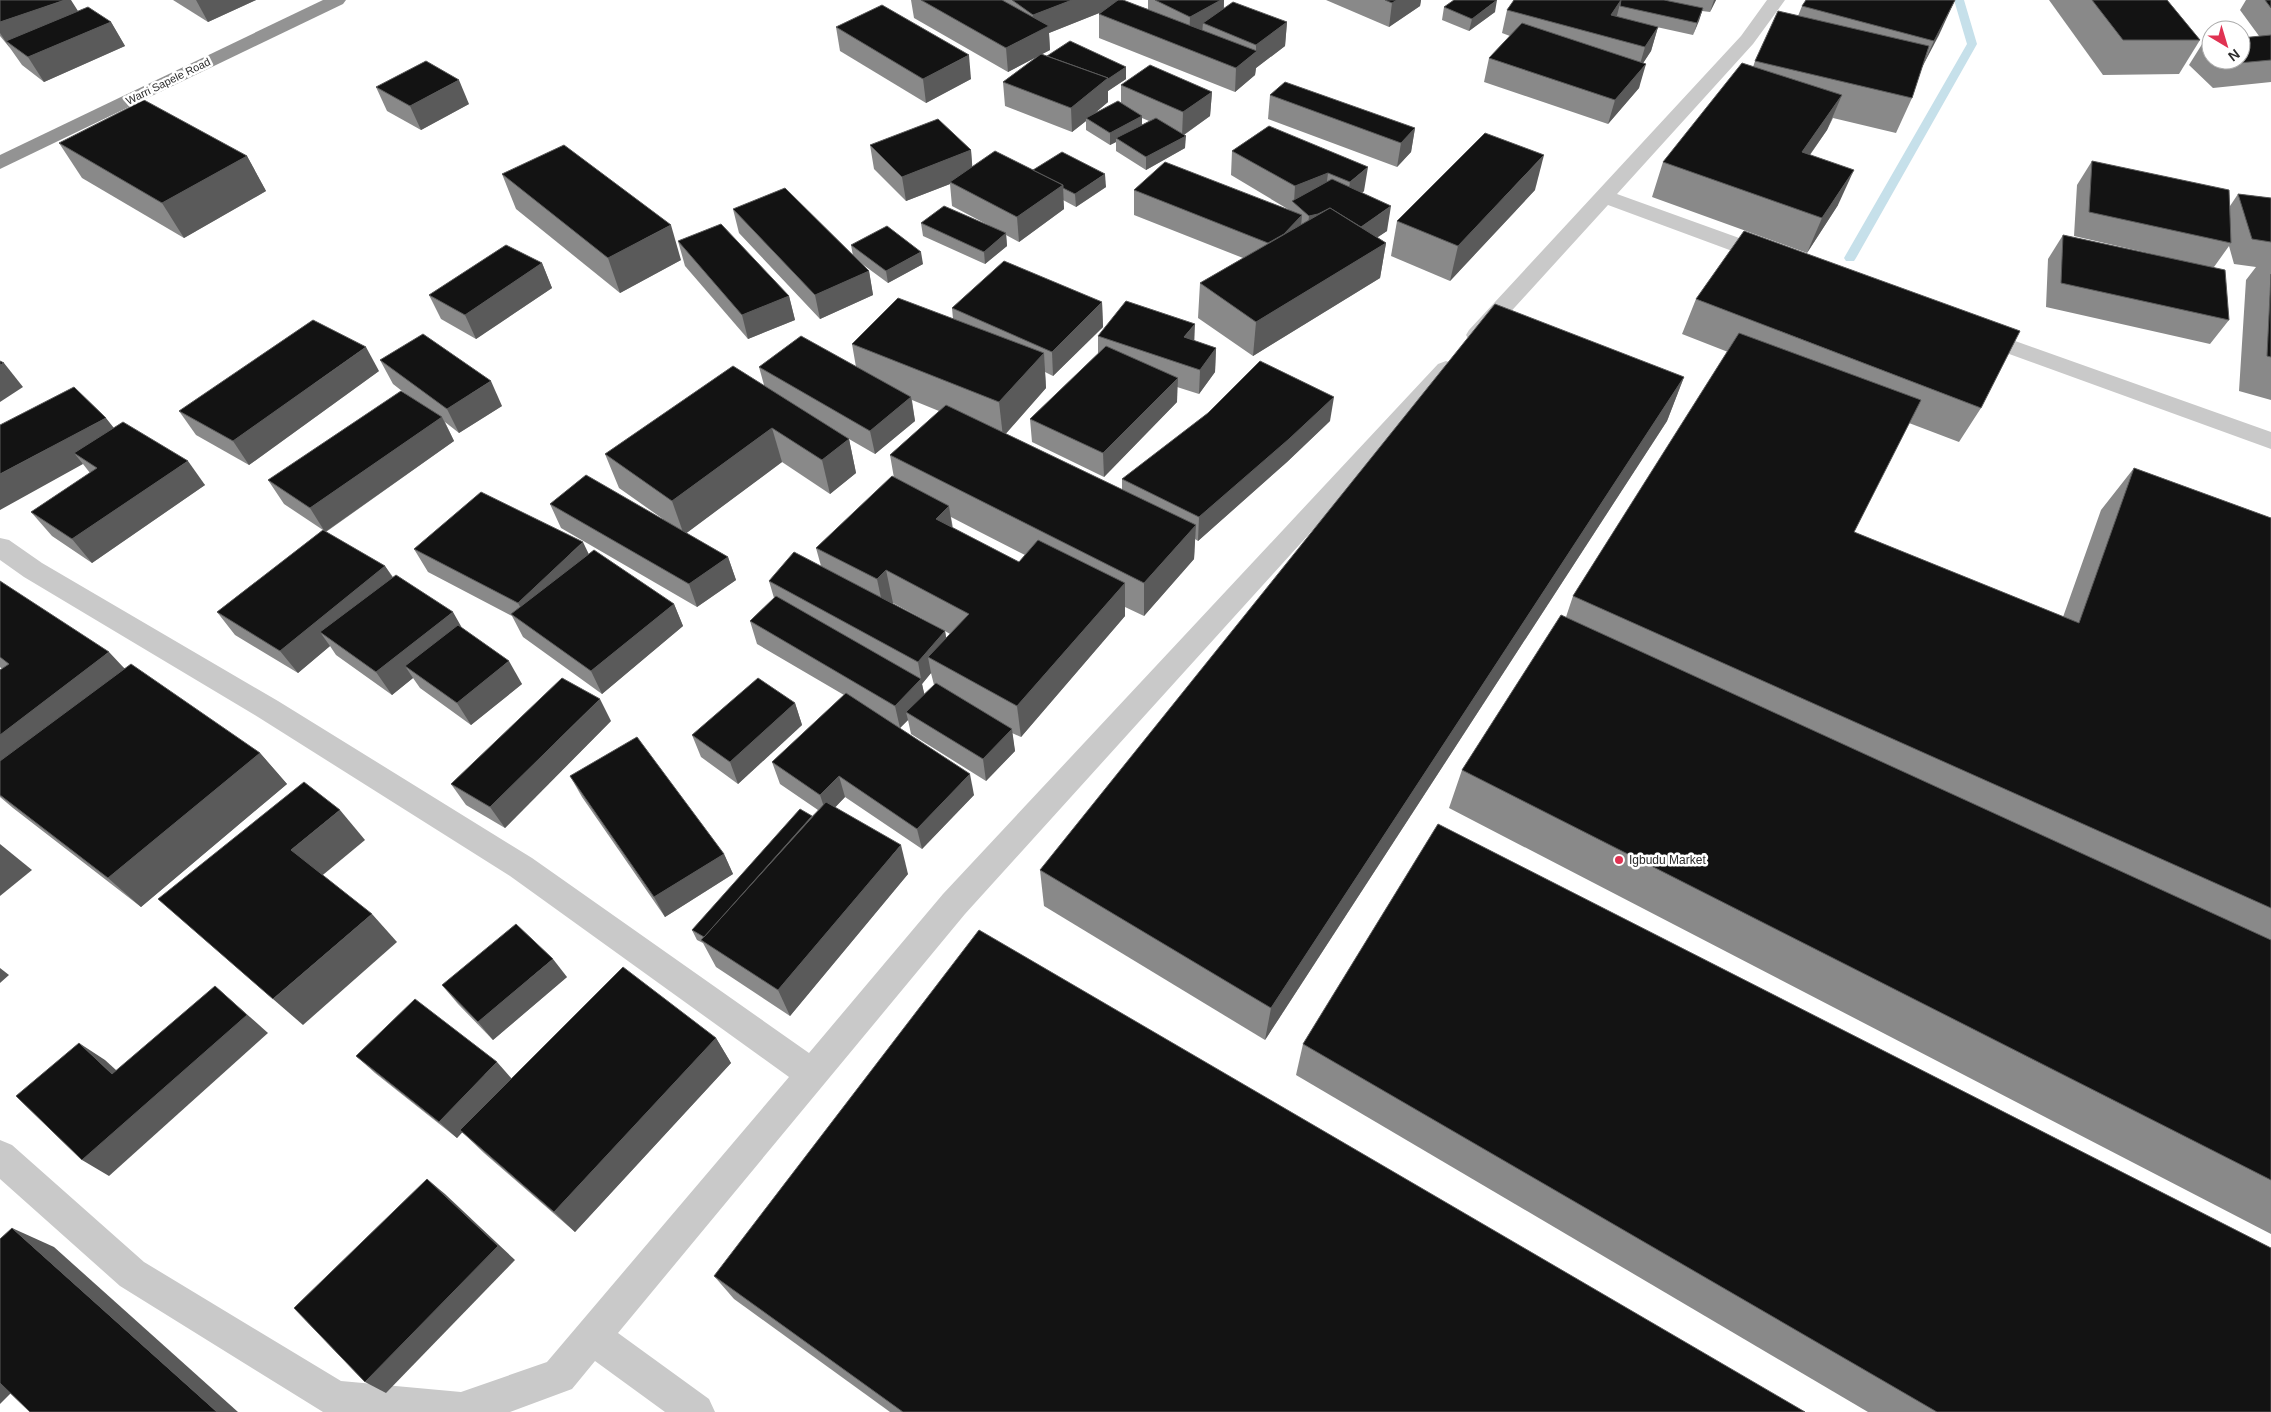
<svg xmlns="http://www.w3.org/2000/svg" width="2271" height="1412" viewBox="0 0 2271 1412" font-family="Helvetica,sans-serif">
  <rect width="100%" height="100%" fill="#fff"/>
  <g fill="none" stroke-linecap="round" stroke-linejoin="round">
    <polygon fill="#c6e0ea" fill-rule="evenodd" points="1954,0 1964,0 1977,44 1856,258 1854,261 1846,261 1844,258 1967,44"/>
    <g fill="#c9c9c9" fill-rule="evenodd">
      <polygon points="1767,0 1785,0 1753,44 1617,194 1778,252 1781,257 1778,262 1770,264 1762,262 1608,205 1485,340 1477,342 1469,340 1466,335 1469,330 1741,36"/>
      <polygon points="1976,327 2271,432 2271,449 1968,339 1965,334 1968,329"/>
      <polygon points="1446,361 1454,364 1457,369 1454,374 965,914 618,1333 709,1399 715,1412 665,1412 595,1361 572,1389 510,1412 323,1412 120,1286 0,1179 0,1140 12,1145 144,1262 341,1381 461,1392 547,1362 789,1077 510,876 258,717 24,577 0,560 0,538 9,540 42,563 278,701 532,858 809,1053 943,894 1438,364"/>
    </g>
    <polygon fill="#939393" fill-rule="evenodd" points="323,0 346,0 343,4 0,169 0,155"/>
  </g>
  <g fill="#898989" fill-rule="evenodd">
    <polygon points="0,0 78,11 111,22 125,46 44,82 22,65 10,48 0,36"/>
    <polygon points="173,0 256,0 208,22"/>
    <path d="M911,0H1117L1148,9V0H1224V8L1287,22L1285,46L1256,68L1255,75L1235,92L1099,38V13L1049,33L1050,50L1042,54L1047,56L1126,67V79L1108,91V102L1096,112L1121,103V85L1212,92L1210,116L1184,135L1185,148L1146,170L1116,151V142L1110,145L1086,130V121L1072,132L1005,106L1003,82L1036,57L1008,72L914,18ZM1142,118L1149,121L1142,125Z"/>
    <polygon points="1326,0 1421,0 1420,6 1389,27"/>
    <polygon points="1514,0 1716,0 1710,12 1702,11 1693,35 1652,26 1658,27 1651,51 1643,63 1639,88 1608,124 1484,82 1489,58 1510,36 1502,33 1507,10"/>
    <polygon points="1955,0 1922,67 1912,98 1896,133 1833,118 1827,130 1810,155 1838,205 1807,253 1652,197 1663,162 1753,67 1755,61 1798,16 1802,6"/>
    <polygon points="2049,0 2167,0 2200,40 2179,74 2103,75"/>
    <polygon points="2246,0 2271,0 2271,82 2213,88 2189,65 2204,41 2211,41 2211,60 2241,60 2259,36 2240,10"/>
    <polygon points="1444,7 1495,12 1469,31 1442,20"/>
    <polygon points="836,27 971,79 926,103 840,51"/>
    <polygon points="376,87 469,104 421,130 387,111"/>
    <polygon points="1270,95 1415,128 1411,152 1397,167 1268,119"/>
    <polygon points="1269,126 1364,191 1362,193 1387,231 1377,237 1386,243 1380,278 1253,356 1198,318 1200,283 1243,258 1134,215 1134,190 1291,211 1231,175 1232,151"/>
    <polygon points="59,143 247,156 266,191 184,238 82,178"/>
    <polygon points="870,145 971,150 972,167 1033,170 1106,187 1076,207 1063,200 1064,209 1019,242 1006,235 1007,246 985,264 923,236 921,223 988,225 952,206 950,184 906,201 874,169"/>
    <polygon points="2092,161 2230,206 2238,194 2271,198 2271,400 2239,391 2246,280 2256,267 2234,264 2229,246 2214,267 2229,320 2210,344 2046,307 2048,259 2063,235 2161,256 2074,236 2077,185"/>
    <polygon points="502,174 681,260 620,293 516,209"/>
    <polygon points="1535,190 1450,281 1391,256 1397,221"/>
    <polygon points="733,209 853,256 851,245 923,264 888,283 858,261 869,271 873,295 820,319 739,233"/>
    <polygon points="678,241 789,296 795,320 748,339 685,266"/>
    <polygon points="542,263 552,288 476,339 441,319 429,295"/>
    <polygon points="1696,299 1981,408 1959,442 1909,423 1854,532 2063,617 2101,510 2134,468 2271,518 2271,1234 1449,808 1462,770 1566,617 1573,596 1728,352 1682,334"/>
    <path d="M1102,302L1103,327L1053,376L1045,372L1046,388L1005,434L1122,490V479L1330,421L1287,462L1198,541L1195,539L1194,559L1144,616L1125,607V616L1021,737L1012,733L1015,751L986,781L911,734L908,720L900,728L974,795L922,849L845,797L835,807L908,874L790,1016L716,967L703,943L697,940L692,930L812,816L818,810L780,784L772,762L844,695L757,644L750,621L774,598L769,581L821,566L816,548L894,478L890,455L939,411L912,400L915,421L875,454L849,439L856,473L830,494L782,462L686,533L728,557L736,580L697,607L561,528L550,504L663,519L619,488L605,454L764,385L759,367H856L852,344L953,319L952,308ZM951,517L976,530L1025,555L1019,562L953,528ZM893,603L945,631L893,604ZM945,631L950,634L946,638ZM931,673L934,685L924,694L922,684Z"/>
    <polygon points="1098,336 1194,341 1216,348 1215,372 1199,394 1177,387 1177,402 1104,477 1032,442 1030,419 1098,354"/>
    <polygon points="380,360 502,406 459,433 445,422 454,441 326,532 385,566 393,577 462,628 522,684 471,725 420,688 413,678 392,695 336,655 330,646 298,673 235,635 217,612 323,530 284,504 268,480 411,398 393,384"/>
    <polygon points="379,371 249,465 196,435 179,411"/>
    <polygon points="1684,377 1667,421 1265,1040 1044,906 1040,870"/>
    <polygon points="0,425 114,428 205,485 92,563 52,536 31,512 90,473 83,464"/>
    <polygon points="414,549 589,554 674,604 683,626 602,694 523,637 512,616 428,572"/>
    <polygon points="0,581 124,668 260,753 287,784 141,907 13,808 0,797 0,670 2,669 0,667"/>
    <polygon points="795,703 802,725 738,784 701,757 692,735"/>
    <polygon points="611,721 505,828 466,805 451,784"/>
    <polygon points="570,776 724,854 733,874 665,917 582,797"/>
    <polygon points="567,977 493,1040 458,1004 442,985"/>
    <polygon points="716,1038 731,1063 575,1232 484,1153 462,1132 457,1138 375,1073 356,1056 512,1079"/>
    <polygon points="1303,1044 2271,1412 1868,1412 1296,1075"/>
    <polygon points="714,1276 1805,1412 890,1412 734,1299"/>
  </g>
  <g fill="#5a5a5a">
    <polygon points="65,0 71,0 85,22 6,41 10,48 0,33 0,22"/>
    <polygon points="196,0 256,0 208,22"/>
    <polygon points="1072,0 1117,0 1117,6 1049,33 1050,50 1008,72 1006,48 1034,34 1033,15"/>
    <polygon points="1221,0 1224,0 1223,22 1203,23 1202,34 1189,41 1190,17"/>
    <polygon points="1397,0 1421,0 1420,6 1389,27 1392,3"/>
    <polygon points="1497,0 1495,12 1469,31 1472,19"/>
    <polygon points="1621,0 1615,23 1611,15"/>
    <polygon points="1714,0 1716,0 1710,12"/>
    <polygon points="1955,0 1939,35 1918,75 1934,41"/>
    <polygon points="1703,8 1699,21 1693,35 1697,23"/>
    <polygon points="111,22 125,46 44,82 28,57"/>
    <polygon points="1287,22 1285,46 1256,68 1255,75 1235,92 1236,68 1256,52 1256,45"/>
    <polygon points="1658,27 1651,51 1638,71 1645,47"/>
    <polygon points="969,55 971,79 926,103 923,79"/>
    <polygon points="1646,64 1639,88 1608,124 1615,100"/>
    <polygon points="1126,67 1126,79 1108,91 1108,102 1088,119 1086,118 1086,121 1072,132 1071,108 1108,78"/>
    <polygon points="459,80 469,104 421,130 410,106"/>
    <polygon points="1212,92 1210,116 1182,136 1183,112"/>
    <polygon points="1842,95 1827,130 1787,187 1802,152"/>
    <polygon points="1142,116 1142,128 1116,138 1116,142 1110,145 1110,133"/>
    <polygon points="1415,128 1411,152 1397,167 1401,143"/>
    <polygon points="1186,136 1185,148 1146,170 1146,157"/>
    <polygon points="971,150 973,175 950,182 950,184 906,201 902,177"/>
    <polygon points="1544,155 1535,190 1450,281 1458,246"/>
    <polygon points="247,156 266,191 184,238 162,203"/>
    <polygon points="1368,167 1364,191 1346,206 1350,182"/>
    <polygon points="1854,170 1838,205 1807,253 1822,218"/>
    <polygon points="1328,173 1325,198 1294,202 1295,186"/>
    <polygon points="1105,174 1106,187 1076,207 1075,194"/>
    <polygon points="1063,185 1064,209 1019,242 1017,217"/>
    <polygon points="1391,206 1387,231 1356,252 1360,228"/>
    <polygon points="1332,211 1306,241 1309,216"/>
    <polygon points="1302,215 1300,239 1274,245"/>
    <polygon points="671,225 681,260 620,293 608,258"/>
    <polygon points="1006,233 1007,246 985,264 984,252"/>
    <polygon points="1386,243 1380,278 1253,356 1256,322"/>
    <polygon points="921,252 923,264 888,283 886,271"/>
    <polygon points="542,263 552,288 476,339 465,315"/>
    <polygon points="869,271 873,295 820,319 815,295"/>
    <polygon points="789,296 795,320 748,339 742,315"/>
    <polygon points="1102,302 1103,327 1053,376 1052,352"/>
    <polygon points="1195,324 1194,348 1184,337"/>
    <polygon points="366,347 379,371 249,465 233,441"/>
    <polygon points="1216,348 1215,372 1199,394 1200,370"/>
    <polygon points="1044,353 1046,388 1003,437 999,402"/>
    <polygon points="4,363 23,387 0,402 0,365"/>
    <polygon points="1684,377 1667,421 1265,1040 1271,1008"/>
    <polygon points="1178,378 1177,402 1104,477 1103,453"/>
    <polygon points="491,381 502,406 459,433 447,409"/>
    <polygon points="911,397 915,421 875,454 870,431"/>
    <polygon points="1334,397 1330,421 1287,462 1198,541 1199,517"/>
    <polygon points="442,417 454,441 325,532 310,508"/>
    <polygon points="106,418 125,442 74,453 83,464 0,510 0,474"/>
    <polygon points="772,428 782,462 684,535 672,501"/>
    <polygon points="849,439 856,473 830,494 822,460"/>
    <polygon points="188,461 205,485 92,563 72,539"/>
    <polygon points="949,506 954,540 936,519"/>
    <polygon points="1196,525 1194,559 1144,616 1144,583"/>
    <polygon points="583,542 594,565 530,625 518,603"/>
    <polygon points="728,557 736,580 697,607 689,584"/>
    <polygon points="385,566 400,589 320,632 330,646 298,673 280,651"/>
    <polygon points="886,570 893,603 884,612 877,579"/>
    <polygon points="1125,583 1125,616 1021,737 1017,706"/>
    <polygon points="674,604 683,626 602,694 591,671"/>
    <polygon points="453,612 466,635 405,666 413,678 392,695 376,672"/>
    <polygon points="945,631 949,654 928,657 931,673 922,684 926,701 906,712 908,720 900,728 895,706 921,679 918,662"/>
    <polygon points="109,652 139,684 0,772 0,735"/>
    <polygon points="509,661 522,684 471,725 457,703"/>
    <polygon points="600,699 611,721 505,828 490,807"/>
    <polygon points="795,703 802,725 738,784 730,762"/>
    <polygon points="1012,729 1015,751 986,781 983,759"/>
    <polygon points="260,753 287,784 141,907 108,878"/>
    <polygon points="970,774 974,795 922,849 917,829"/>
    <polygon points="839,776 845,797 827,816 820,795"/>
    <polygon points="340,810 365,840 318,879 291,850"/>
    <polygon points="0,844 32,870 0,896"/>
    <polygon points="901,845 908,874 790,1016 778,990"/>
    <polygon points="724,854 733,874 665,917 654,897"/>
    <polygon points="372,914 397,942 303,1025 273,999"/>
    <polygon points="553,959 567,977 493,1040 478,1022"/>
    <polygon points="0,968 9,975 0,983"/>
    <polygon points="215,986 268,1033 109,1176 82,1160"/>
    <polygon points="716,1038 731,1063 575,1232 554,1212"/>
    <polygon points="79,1043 105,1060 138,1090 112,1074"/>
    <polygon points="497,1062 512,1079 457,1138 439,1122"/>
    <polygon points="427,1179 445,1194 515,1260 386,1393 365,1382"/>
    <polygon points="12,1228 54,1247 238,1412 217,1412"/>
    <polygon points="0,1371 25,1379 0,1404"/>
  </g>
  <g fill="#131313" stroke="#5a5a5a">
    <polygon points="0,0 65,0 0,22"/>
    <polygon points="921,0 1002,0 1049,26 1006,48"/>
    <polygon points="1012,0 1072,0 1033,15"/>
    <polygon points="1118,0 1123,0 1257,51 1236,68 1099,14"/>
    <polygon points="1155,0 1221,0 1190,17"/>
    <polygon points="1385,0 1397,0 1392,3"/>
    <polygon points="1454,0 1497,0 1472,19 1444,7"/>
    <polygon points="1514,0 1621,0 1611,15 1658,27 1645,47 1507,10"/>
    <polygon points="1621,0 1664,0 1703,8 1697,23 1620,6"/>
    <polygon points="1806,0 1955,0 1934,41 1802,6"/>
    <polygon points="2092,0 2167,0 2200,40 2123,40"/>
    <polygon points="2265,0 2271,0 2271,8"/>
    <polygon points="1233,2 1287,22 1256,45 1203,23"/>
    <polygon points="882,5 969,55 923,79 836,27"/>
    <polygon points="88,7 111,22 28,57 6,41"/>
    <polygon points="1778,11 1929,46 1912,98 1755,61"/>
    <polygon points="1522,23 1646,64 1615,100 1489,58"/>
    <polygon points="2271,35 2271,60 2228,64 2224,60 2241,60 2241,38"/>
    <polygon points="1070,41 1126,67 1108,79 1108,78 1047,56"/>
    <polygon points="2204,41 2211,41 2211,48"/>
    <polygon points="1041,54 1108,78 1071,108 1003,82"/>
    <polygon points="426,61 459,80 410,106 376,87"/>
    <polygon points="1742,63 1842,95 1802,152 1854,170 1822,218 1663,162"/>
    <polygon points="1150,65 1212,92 1183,112 1121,85"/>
    <polygon points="1285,82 1415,128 1401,143 1270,95"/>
    <polygon points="144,100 247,156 162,203 59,143"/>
    <polygon points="1118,101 1142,116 1110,133 1086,118"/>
    <polygon points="1156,118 1186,136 1146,157 1116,138"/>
    <polygon points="938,119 971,150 902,177 870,145"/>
    <polygon points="1269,126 1368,167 1350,182 1328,173 1295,186 1232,151"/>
    <polygon points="1485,133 1544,155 1458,246 1397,221"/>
    <polygon points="564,145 671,225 608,258 502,174"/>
    <polygon points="995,151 1063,185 1017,217 950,182"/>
    <polygon points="1062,152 1105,174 1075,194 1063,188 1063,185 1033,170"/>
    <polygon points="2092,161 2229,190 2231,243 2089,212"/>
    <polygon points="1165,162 1302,215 1284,234 1268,243 1134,190"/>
    <polygon points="1332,179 1391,206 1361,227 1330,208 1318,214 1309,216 1292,201"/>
    <polygon points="785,188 869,271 815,295 733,209"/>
    <polygon points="2238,194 2271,198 2271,242 2252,239"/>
    <polygon points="944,206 1006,233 984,252 921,223"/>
    <polygon points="1330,208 1386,243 1256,322 1200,283"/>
    <polygon points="721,224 789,296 742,315 678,241"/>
    <polygon points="887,226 921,252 886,271 851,245"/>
    <polygon points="1744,231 2020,331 1981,408 1696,299"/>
    <polygon points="2063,235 2225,270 2229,320 2061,283"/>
    <polygon points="506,245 542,263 465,315 429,295"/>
    <polygon points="1004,261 1102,302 1052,352 952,308"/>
    <polygon points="2271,274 2271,357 2267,356"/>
    <polygon points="898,298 1044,353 999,402 852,344"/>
    <polygon points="1126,301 1195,324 1184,337 1216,348 1200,370 1098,336"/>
    <polygon points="1495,304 1684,377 1271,1008 1040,870"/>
    <polygon points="313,320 366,347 233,441 179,411"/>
    <polygon points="1739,333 1921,400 1854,532 2079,623 2134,468 2271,518 2271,908 1573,596"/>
    <polygon points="423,334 491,381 447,409 380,360"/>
    <polygon points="801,336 911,397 870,431 759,367"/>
    <polygon points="1106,346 1178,378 1103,453 1030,419"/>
    <polygon points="0,361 4,363 0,365"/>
    <polygon points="1260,361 1334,397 1289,439 1199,517 1122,479 1208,413"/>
    <polygon points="733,366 849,439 822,460 772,428 672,501 605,454"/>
    <polygon points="74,387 106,418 0,474 0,425"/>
    <polygon points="401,391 442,417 310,508 268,480"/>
    <polygon points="946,405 1196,525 1144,583 890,455"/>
    <polygon points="123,422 188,461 72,539 31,512 97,468 74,453"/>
    <polygon points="586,475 728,557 689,584 550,504"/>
    <polygon points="892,476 949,506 936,519 1019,562 1038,540 1125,583 1017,706 928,657 969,614 886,570 877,579 816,548"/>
    <polygon points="481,492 583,542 518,603 414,549"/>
    <polygon points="323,530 385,566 280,651 217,612"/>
    <polygon points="594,550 674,604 591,671 511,614"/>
    <polygon points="794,552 945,631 918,662 769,581"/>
    <polygon points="396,575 453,612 376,672 320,632"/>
    <polygon points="0,581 109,652 0,735 0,670 9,664 0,657"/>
    <polygon points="776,596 921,679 895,706 750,621"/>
    <polygon points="1561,615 2271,940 2271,1180 1462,770"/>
    <polygon points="458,625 509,661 457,703 405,666"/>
    <polygon points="131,664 260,753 108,878 0,795 0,761"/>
    <polygon points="562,678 600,699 490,807 451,784"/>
    <polygon points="758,678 795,703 730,762 692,735"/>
    <polygon points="936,683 1012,729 983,759 906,712"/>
    <polygon points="846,693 970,774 917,829 839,776 820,795 772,762"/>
    <polygon points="637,737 724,854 654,897 570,776"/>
    <polygon points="304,782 340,810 291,850 372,914 273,999 158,899"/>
    <polygon points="826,802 901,845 778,990 701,940"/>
    <polygon points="800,809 812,816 704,937 692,930"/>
    <polygon points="1438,824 2271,1248 2271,1412 1937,1412 1303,1044"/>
    <polygon points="516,924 553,959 478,1022 442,985"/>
    <polygon points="979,930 1805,1412 903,1412 714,1276"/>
    <polygon points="623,967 716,1038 554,1212 460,1130"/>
    <polygon points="215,986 247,1015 82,1160 16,1096 79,1043 112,1074"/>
    <polygon points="415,999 497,1062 439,1122 356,1056"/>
    <polygon points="427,1179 498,1246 365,1382 294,1308"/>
    <polygon points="12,1228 217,1412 30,1412 0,1383 0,1239"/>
  </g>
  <circle fill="#e03252" stroke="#fff" stroke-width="2" cx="1619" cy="860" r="5"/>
  <g text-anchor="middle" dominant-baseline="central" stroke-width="5" stroke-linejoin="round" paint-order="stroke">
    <g font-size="11" fill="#2c2c2c" stroke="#fff">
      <text transform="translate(168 81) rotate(-26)">Warri Sapele Road</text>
    </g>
    <g font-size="12" fill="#2c2c2c" stroke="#fff" text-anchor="start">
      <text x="1629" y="860">Igbudu Market</text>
    </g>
  </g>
  <g transform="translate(2226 45) rotate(142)"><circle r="24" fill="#ffffff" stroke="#ababab"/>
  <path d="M0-4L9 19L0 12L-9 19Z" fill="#e03252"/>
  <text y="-8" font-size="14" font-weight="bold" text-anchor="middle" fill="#2c2c2c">N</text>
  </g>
</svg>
